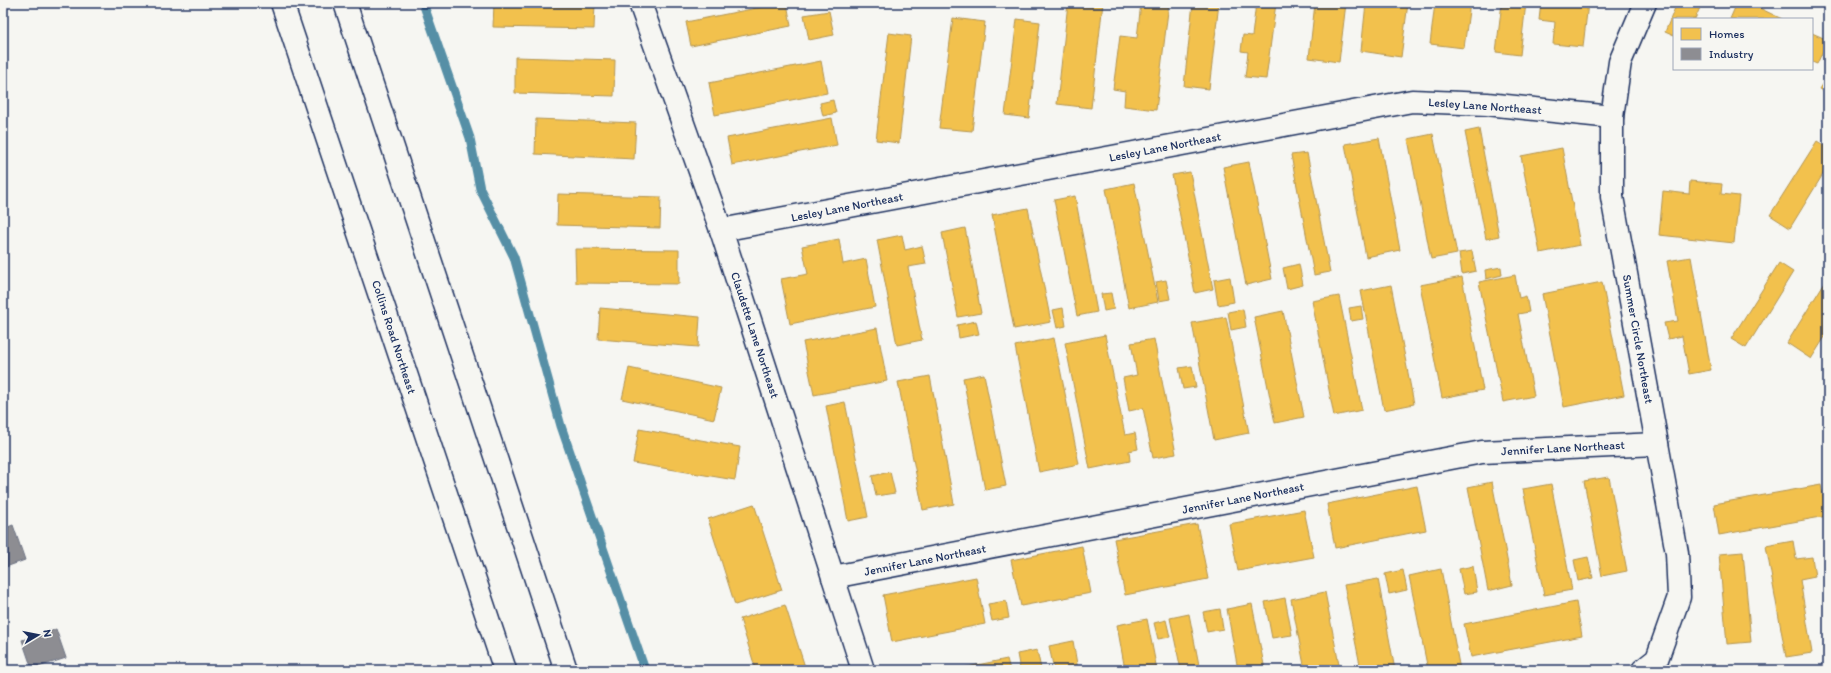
<svg xmlns="http://www.w3.org/2000/svg" width="1831" height="673" viewBox="0 0 1831 673" font-family="Itim,sans-serif">
  <rect width="100%" height="100%" fill="#f6f6f2"/>
  <filter id="ink" filterUnits="userSpaceOnUse"><feTurbulence type="fractalNoise" baseFrequency=".025" numOctaves="2"/><feDisplacementMap in="SourceGraphic" scale="8" xChannelSelector="R" yChannelSelector="G"/><feConvolveMatrix kernelMatrix="1 2 1 2 8 2 1 2 1" color-interpolation-filters="sRGB"/></filter>
  <g filter="url(#ink)">
    <g fill="#f2c14e" stroke="#b29553">
      <polygon points="494,3 595,3 594,29 493,27"/>
      <polygon points="782,3 787,3 791,26 691,46 686,22"/>
      <polygon points="1068,3 1103,3 1091,108 1057,104"/>
      <polygon points="1141,3 1169,3 1156,110 1124,106 1125,91 1113,89 1120,36 1137,38"/>
      <polygon points="1193,3 1219,3 1209,89 1184,86"/>
      <polygon points="1256,3 1276,3 1266,79 1245,77 1248,52 1241,51 1243,35 1252,36"/>
      <polygon points="1315,3 1346,3 1339,62 1309,58"/>
      <polygon points="1366,3 1408,3 1401,57 1361,51"/>
      <polygon points="1435,3 1470,3 1464,48 1430,44"/>
      <polygon points="1502,3 1526,3 1520,55 1496,52"/>
      <polygon points="1541,3 1588,3 1583,47 1553,44 1555,22 1539,20"/>
      <polygon points="1677,3 1702,3 1695,19 1674,19 1674,36 1665,32"/>
      <polygon points="1737,3 1749,3 1782,19 1730,19"/>
      <polygon points="829,11 834,35 809,40 804,15"/>
      <polygon points="953,18 985,22 972,131 939,128"/>
      <polygon points="1017,19 1040,22 1029,118 1005,115"/>
      <polygon points="889,33 911,36 899,143 876,140"/>
      <polygon points="1812,33 1828,40 1817,64 1812,62"/>
      <polygon points="515,57 615,60 614,96 515,93"/>
      <polygon points="821,61 827,93 715,115 709,83"/>
      <polygon points="1828,75 1828,94 1819,89"/>
      <polygon points="833,100 836,113 823,116 820,103"/>
      <polygon points="832,118 837,145 732,165 727,138"/>
      <polygon points="536,119 636,123 634,159 535,154"/>
      <polygon points="1479,129 1499,236 1486,239 1465,132"/>
      <polygon points="1433,134 1457,254 1431,259 1408,139"/>
      <polygon points="1379,138 1400,250 1366,257 1345,144"/>
      <polygon points="1817,141 1828,148 1828,166 1790,228 1770,215"/>
      <polygon points="1562,148 1580,245 1540,253 1521,156"/>
      <polygon points="1307,153 1330,272 1314,275 1291,155"/>
      <polygon points="1249,162 1272,279 1246,285 1223,167"/>
      <polygon points="1190,172 1213,289 1195,293 1172,175"/>
      <polygon points="1690,181 1722,184 1721,194 1739,196 1734,243 1659,235 1663,191 1689,194"/>
      <polygon points="1134,183 1158,302 1129,308 1106,189"/>
      <polygon points="558,194 661,197 660,228 557,225"/>
      <polygon points="1075,196 1097,312 1077,316 1054,200"/>
      <polygon points="1028,208 1051,322 1014,329 992,215"/>
      <polygon points="1828,220 1828,230 1824,227"/>
      <polygon points="965,228 981,313 958,317 942,233"/>
      <polygon points="902,235 905,250 922,246 926,264 908,267 922,340 897,345 877,240"/>
      <polygon points="839,239 843,264 866,259 875,307 790,324 781,279 808,274 802,246"/>
      <polygon points="575,249 679,250 679,284 576,283"/>
      <polygon points="1472,251 1476,271 1462,274 1459,253"/>
      <polygon points="1691,257 1711,370 1689,374 1682,336 1668,339 1664,323 1678,321 1667,261"/>
      <polygon points="1779,263 1793,272 1746,348 1731,339"/>
      <polygon points="1299,264 1303,285 1287,289 1283,268"/>
      <polygon points="1501,267 1502,275 1486,279 1485,270"/>
      <polygon points="1515,275 1519,298 1526,296 1529,312 1518,314 1534,396 1503,402 1479,282"/>
      <polygon points="1230,277 1234,302 1218,305 1214,280"/>
      <polygon points="1462,277 1483,390 1442,398 1420,285"/>
      <polygon points="1828,277 1828,332 1811,359 1787,343"/>
      <polygon points="1166,280 1170,299 1159,301 1156,282"/>
      <polygon points="1602,282 1624,395 1564,407 1542,294"/>
      <polygon points="1391,285 1414,404 1384,410 1361,291"/>
      <polygon points="1111,293 1114,309 1104,311 1101,294"/>
      <polygon points="1339,296 1362,410 1334,416 1312,301"/>
      <polygon points="1361,306 1363,319 1351,321 1349,308"/>
      <polygon points="600,308 700,317 698,347 598,339"/>
      <polygon points="1063,308 1066,326 1057,328 1053,310"/>
      <polygon points="1243,309 1246,327 1231,330 1228,312"/>
      <polygon points="1283,311 1304,417 1275,423 1254,317"/>
      <polygon points="1226,317 1249,433 1214,440 1192,323"/>
      <polygon points="976,321 979,334 959,338 957,325"/>
      <polygon points="877,328 887,381 814,395 803,342"/>
      <polygon points="1105,335 1125,435 1135,433 1138,449 1129,451 1130,461 1090,469 1065,343"/>
      <polygon points="1054,338 1079,464 1039,472 1015,346"/>
      <polygon points="1154,339 1176,454 1153,458 1143,408 1129,411 1123,378 1137,375 1131,343"/>
      <polygon points="1192,366 1196,387 1183,389 1179,368"/>
      <polygon points="629,368 721,388 714,419 622,399"/>
      <polygon points="984,374 1006,486 985,490 963,378"/>
      <polygon points="930,376 954,504 923,510 898,382"/>
      <polygon points="845,402 868,517 848,521 826,406"/>
      <polygon points="639,429 740,447 735,480 633,463"/>
      <polygon points="890,472 895,493 876,496 872,476"/>
      <polygon points="1609,477 1627,571 1602,576 1584,481"/>
      <polygon points="1492,482 1512,585 1488,591 1468,487"/>
      <polygon points="1551,484 1572,590 1544,595 1523,489"/>
      <polygon points="1821,485 1827,516 1719,535 1714,504"/>
      <polygon points="1417,486 1426,530 1335,548 1327,504"/>
      <polygon points="754,504 782,590 735,605 708,519"/>
      <polygon points="1304,510 1314,557 1238,571 1229,524"/>
      <polygon points="1197,524 1208,579 1125,595 1114,539"/>
      <polygon points="1793,541 1796,559 1812,557 1815,577 1800,580 1812,653 1786,657 1766,546"/>
      <polygon points="1082,546 1091,593 1021,606 1011,560"/>
      <polygon points="1743,552 1751,642 1727,644 1719,554"/>
      <polygon points="1588,557 1593,578 1578,581 1574,560"/>
      <polygon points="1473,566 1477,592 1464,594 1459,569"/>
      <polygon points="1441,569 1460,670 1428,670 1409,576"/>
      <polygon points="1403,570 1407,590 1389,594 1385,574"/>
      <polygon points="976,577 985,624 892,642 883,595"/>
      <polygon points="1378,579 1395,670 1361,670 1344,585"/>
      <polygon points="1325,592 1340,670 1305,670 1291,599"/>
      <polygon points="1285,598 1292,635 1272,638 1265,602"/>
      <polygon points="1006,601 1009,618 992,621 988,604"/>
      <polygon points="1576,602 1582,636 1471,657 1464,624"/>
      <polygon points="1252,604 1265,670 1238,670 1227,609"/>
      <polygon points="785,605 806,670 756,670 740,619"/>
      <polygon points="1220,609 1223,629 1207,632 1203,612"/>
      <polygon points="1189,614 1200,670 1181,670 1170,618"/>
      <polygon points="1147,619 1157,670 1125,670 1117,625"/>
      <polygon points="1166,620 1170,637 1158,639 1154,623"/>
      <polygon points="1073,641 1078,670 1054,670 1049,646"/>
      <polygon points="1037,650 1041,669 1020,670 1017,654"/>
      <polygon points="1007,659 1010,670 952,670"/>
    </g>
    <g fill="#8d8d92" stroke="#6b7182">
      <polygon points="3,409 8,424 3,425"/>
      <polygon points="13,525 25,560 3,568 3,529"/>
      <polygon points="56,629 66,658 32,669 22,640"/>
    </g>
    <g fill="none" stroke-linecap="round" stroke-linejoin="round">
      <polyline stroke="#568fa6" stroke-width="9" points="423,3 470,138 480,189 514,257 561,426 645,670"/>
      <g stroke="#1b2f5e" stroke-width="25">
        <g id="minor">
          <polyline points="640,3 721,230 863,670"/>
          <polyline points="721,230 1412,101 1487,104 1612,117"/>
          <polyline points="833,577 1482,452 1657,444"/>
          <polyline points="1643,670 1657,659 1679,597 1677,553 1612,197 1612,117 1620,62 1645,3"/>
        </g>
      </g>
      <g stroke="#1b2f5e" stroke-width="25">
        <g id="highway">
          <polyline points="282,3 505,670"/>
          <polyline points="345,3 566,670"/>
        </g>
      </g>
      <use href="#minor" stroke="#f6f6f2" stroke-width="22"/>
      <use href="#highway" stroke="#f6f6f2" stroke-width="22"/>
    </g>
  </g>
  <g text-anchor="middle" dominant-baseline="central" stroke-width="4" stroke-linejoin="round" paint-order="stroke">
    <g font-size="12" fill="#1b2f5e" stroke="#f6f6f2">
      <text transform="translate(1485 106) rotate(4)">Lesley Lane Northeast</text>
      <text transform="translate(1165 147) rotate(-11)">Lesley Lane Northeast</text>
      <text transform="translate(847 207) rotate(-11)">Lesley Lane Northeast</text>
      <text transform="translate(755 335) rotate(72)">Claudette Lane Northeast</text>
      <text transform="translate(394 337) rotate(72)">Collins Road Northeast</text>
      <text transform="translate(1638 339) rotate(80)">Summer Circle Northeast</text>
      <text transform="translate(1563 448) rotate(-3)">Jennifer Lane Northeast</text>
      <text transform="translate(1243 498) rotate(-11)">Jennifer Lane Northeast</text>
      <text transform="translate(925 560) rotate(-11)">Jennifer Lane Northeast</text>
    </g>
  </g>
  <rect width="1831" height="673" fill="none" stroke="#f6f6f2" stroke-width="16"/>
  <rect x="8" y="8" width="1815" height="657" fill="none" stroke="#1b2f5e" stroke-width="1.5" filter="url(#ink)"/>
  <rect x="1673" y="18" width="140" height="52" fill="#f6f6f2" stroke="#9ea6b7"/>
  <rect x="1681" y="28" width="20" height="12" fill="#f2c14e" stroke="#9ea6b7"/>
  <text x="1709" y="38" font-size="12" fill="#1b2f5e">Homes</text>
  <rect x="1681" y="48" width="20" height="12" fill="#8d8d92" stroke="#9ea6b7"/>
  <text x="1709" y="58" font-size="12" fill="#1b2f5e">Industry</text>
  <g transform="translate(38 635) rotate(80)" stroke="#f6f6f2" stroke-width="3" paint-order="stroke">
  <path d="M0-3L7 15L0 10L-7 15Z" fill="#1b2f5e"/>
  <text y="-6" font-size="11" font-weight="bold" text-anchor="middle" fill="#1b2f5e">N</text>
  </g>
</svg>
